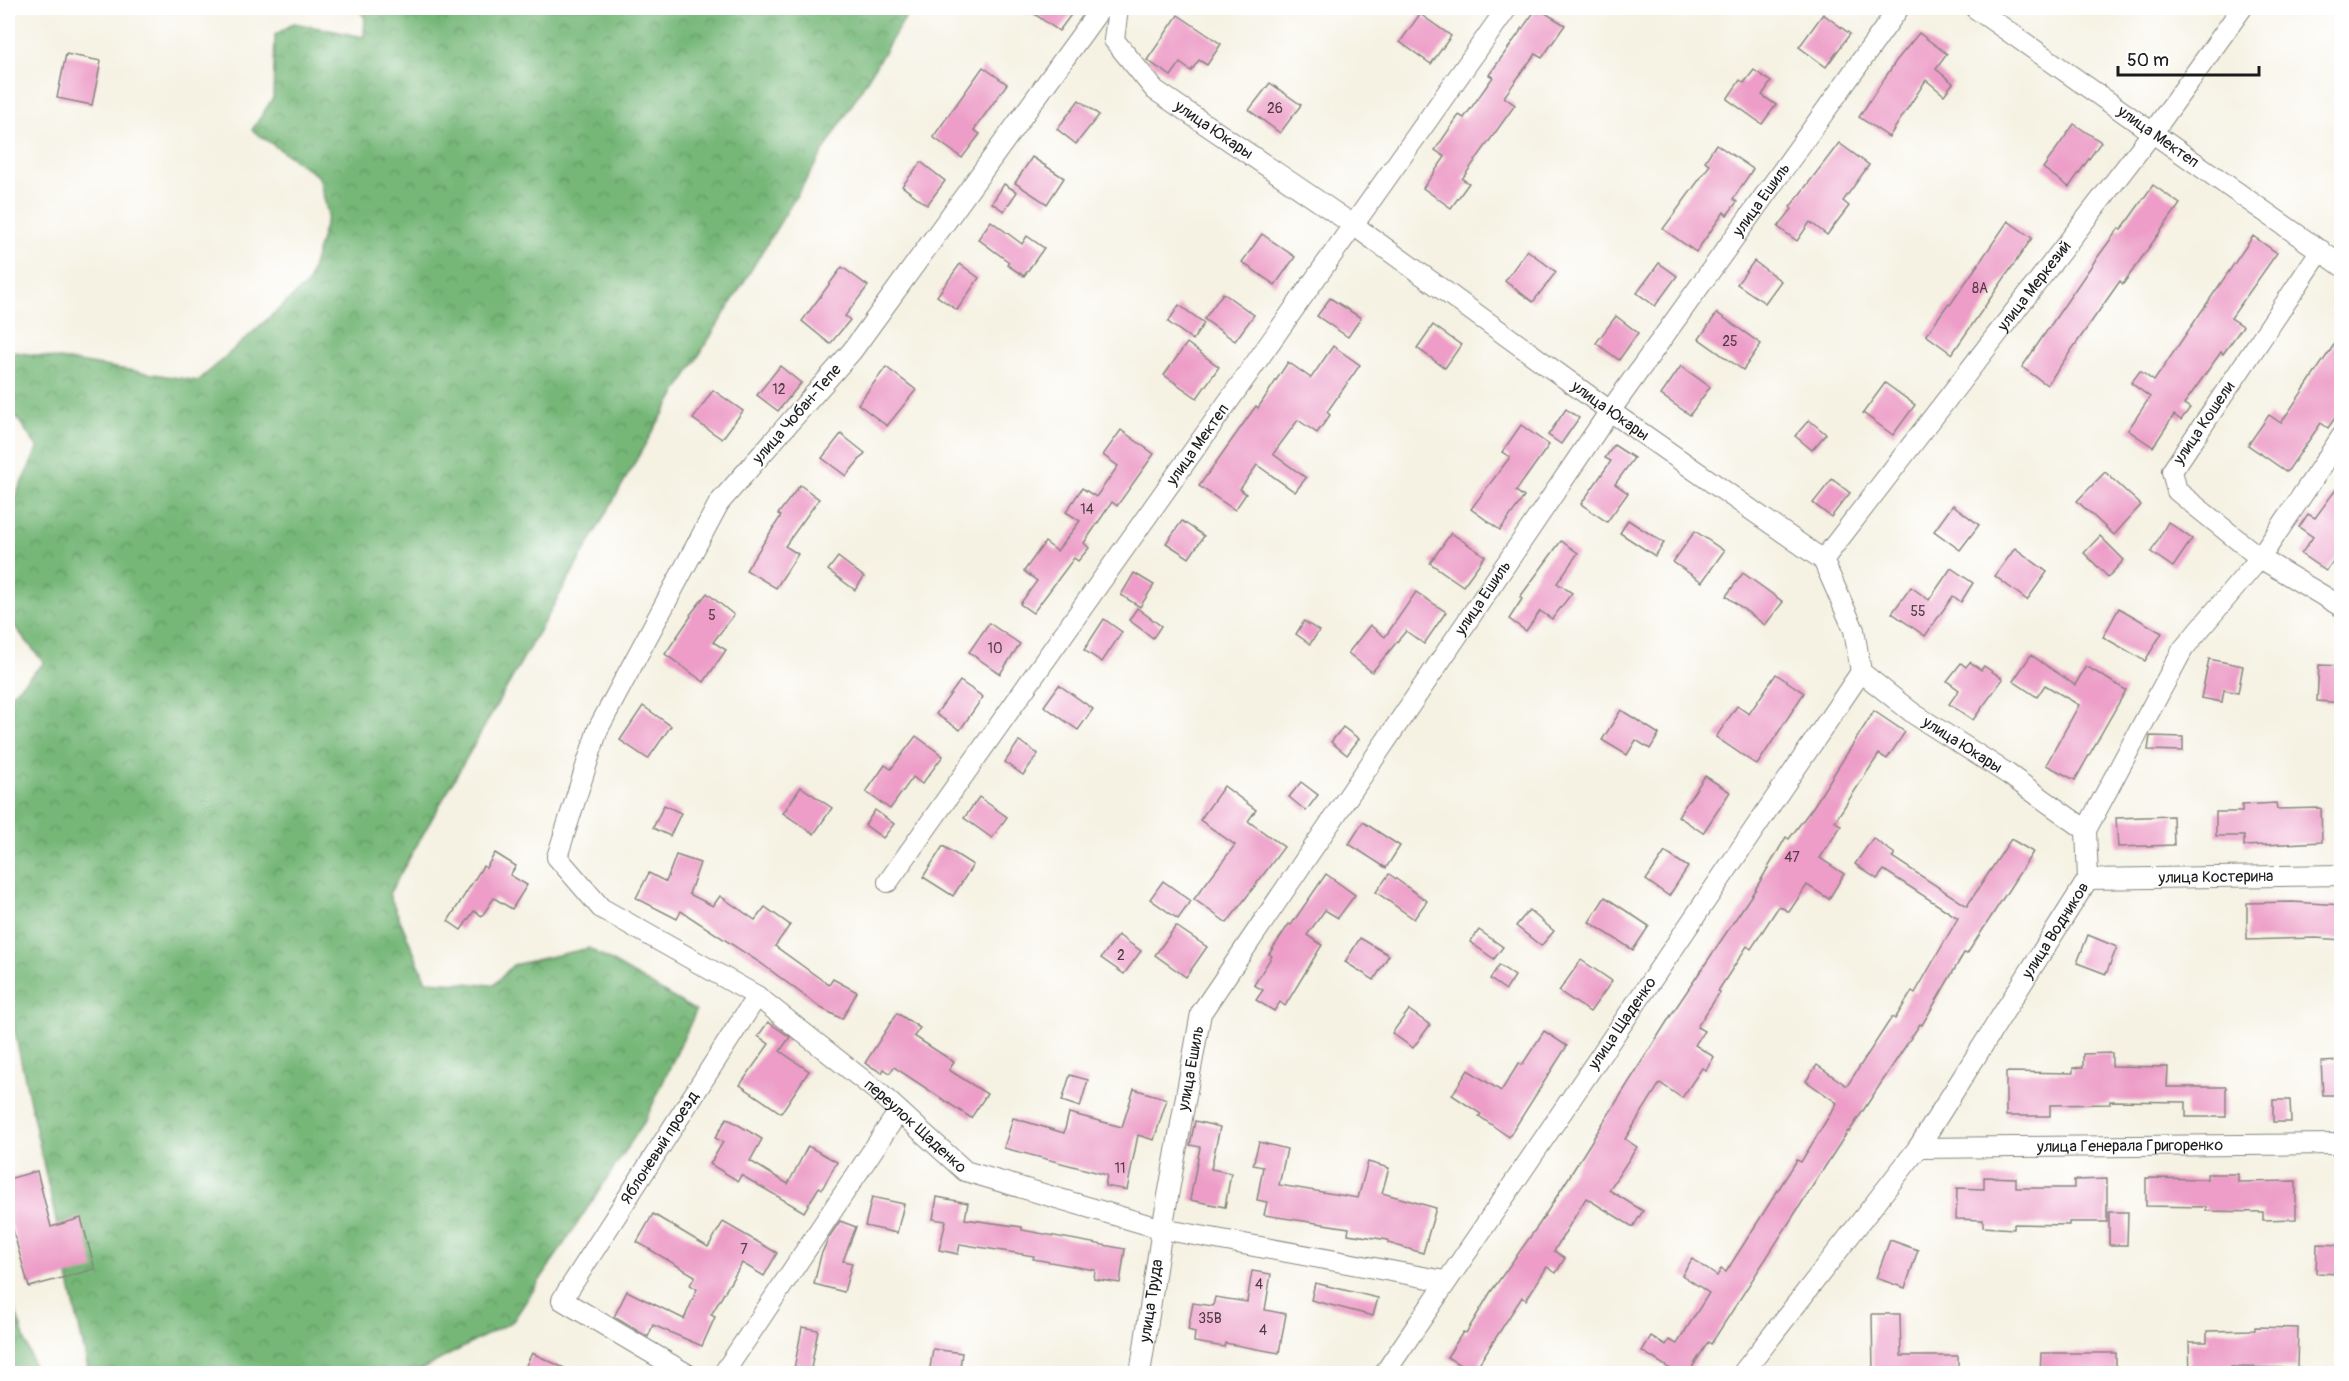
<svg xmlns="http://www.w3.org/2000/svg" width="2349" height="1381" viewBox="0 0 2349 1381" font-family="Pangolin,sans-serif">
  <defs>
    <pattern id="forest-crowns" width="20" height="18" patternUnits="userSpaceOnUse" patternTransform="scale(1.5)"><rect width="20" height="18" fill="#76b778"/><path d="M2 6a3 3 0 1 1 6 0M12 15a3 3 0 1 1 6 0" fill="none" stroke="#609462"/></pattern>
  </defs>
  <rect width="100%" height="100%" fill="#fff"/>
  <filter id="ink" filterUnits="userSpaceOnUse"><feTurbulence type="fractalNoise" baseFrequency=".0167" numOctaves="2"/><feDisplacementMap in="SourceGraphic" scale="12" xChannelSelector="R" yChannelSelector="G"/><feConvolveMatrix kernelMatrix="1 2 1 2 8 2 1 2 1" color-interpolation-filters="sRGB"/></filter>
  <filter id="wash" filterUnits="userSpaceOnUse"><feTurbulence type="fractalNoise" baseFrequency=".008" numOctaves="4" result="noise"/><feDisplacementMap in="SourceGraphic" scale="24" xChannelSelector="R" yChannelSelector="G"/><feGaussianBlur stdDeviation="1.35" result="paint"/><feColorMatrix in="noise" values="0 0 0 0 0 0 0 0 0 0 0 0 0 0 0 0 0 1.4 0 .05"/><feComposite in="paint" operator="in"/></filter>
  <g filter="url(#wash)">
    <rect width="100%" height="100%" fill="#f5f2e3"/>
    <g fill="url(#forest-crowns)" stroke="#496a4a" stroke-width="1.5">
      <polygon points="358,8 911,8 654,429 389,894 426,981 494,985 513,965 589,948 696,1011 645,1121 513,1321 415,1373 89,1373 8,1001 8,697 44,663 8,618 8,511 38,448 8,405 8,351 198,381 308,283 328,215 319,177 252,130 273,98 275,35 294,23 364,37 365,18"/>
      <polygon points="8,1289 36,1373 8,1373"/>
    </g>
    <g id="blocks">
      <g fill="#ed9dc7">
        <polygon points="1026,8 1076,8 1059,31"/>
        <polygon points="1537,8 1565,25 1542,58 1535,54 1504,97 1515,105 1462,179 1469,183 1451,208 1423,188 1445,157 1435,150 1459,115 1464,118 1493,77 1489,75"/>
        <polygon points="1420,14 1451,36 1431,64 1400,42"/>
        <polygon points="1823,14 1850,34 1826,67 1799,47"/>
        <polygon points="1178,15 1221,44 1207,65 1199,60 1191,71 1180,63 1171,76 1147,60"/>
        <polygon points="1919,33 1947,54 1936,69 1953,83 1944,95 1926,80 1889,137 1859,117 1896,61"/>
        <polygon points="66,54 101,61 92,105 57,98"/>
        <polygon points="983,67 1007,84 974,130 980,134 962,158 933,137"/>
        <polygon points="1754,70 1771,82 1762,95 1776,105 1762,124 1727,99 1740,80 1744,83"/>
        <polygon points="1270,83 1301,105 1280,133 1249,110"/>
        <polygon points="1079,100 1099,115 1076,144 1057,129"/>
        <polygon points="2074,124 2101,142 2069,187 2043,168"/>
        <polygon points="1839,143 1869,165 1843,201 1849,206 1827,235 1810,222 1797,241 1778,227 1792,209 1790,207"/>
        <polygon points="1716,144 1753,169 1733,199 1737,202 1727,215 1724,212 1696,252 1663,229 1710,165 1705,161"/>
        <polygon points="1032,157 1064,178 1047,204 1015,183"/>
        <polygon points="921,162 945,181 927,205 902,186"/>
        <polygon points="1004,184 1017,192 1004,211 992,203"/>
        <polygon points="2153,185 2180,204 2123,284 2120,281 2047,385 2022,367 2094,262 2119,228 2121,230"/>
        <polygon points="991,221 1022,244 1027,236 1044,248 1024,276 1007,265 1009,262 978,239"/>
        <polygon points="2008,221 2032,238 1952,354 1926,335 1948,304 1950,305"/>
        <polygon points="1262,234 1295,257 1275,285 1242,262"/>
        <polygon points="2253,236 2277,253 2231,318 2243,326 2223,354 2221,352 2184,404 2190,408 2181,420 2174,415 2153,447 2128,430 2150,397 2131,383 2140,371 2154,381"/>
        <polygon points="1527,250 1556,272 1533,302 1505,281"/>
        <polygon points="1754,261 1781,281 1765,303 1737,284"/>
        <polygon points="1659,263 1677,276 1655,306 1637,293"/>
        <polygon points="960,264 979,278 957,310 937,296"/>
        <polygon points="842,267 868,286 845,316 850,320 830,344 802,321"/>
        <polygon points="1223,293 1254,315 1235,341 1204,319"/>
        <polygon points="1330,298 1361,318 1348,337 1317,316"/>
        <polygon points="1179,305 1204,323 1193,340 1168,322"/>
        <polygon points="1717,313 1761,344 1743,370 1699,339"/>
        <polygon points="1616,316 1638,333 1619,360 1596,343"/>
        <polygon points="1433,325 1461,345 1445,368 1417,348"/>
        <polygon points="2342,333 2342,408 2328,428 2321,423 2287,472 2248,445 2269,415 2281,423"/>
        <polygon points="1187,343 1219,367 1197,398 1164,375"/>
        <polygon points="1333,346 1360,365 1327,412 1330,415 1317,433 1298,420 1273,454 1306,478 1295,492 1257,465 1240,489 1246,494 1235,510 1199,486 1256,406 1258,408 1288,362 1311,378"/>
        <polygon points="780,366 801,383 778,411 757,395"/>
        <polygon points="1681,366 1710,387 1690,415 1661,395"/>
        <polygon points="886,367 916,390 887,426 858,404"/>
        <polygon points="1885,383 1915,405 1893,435 1863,413"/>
        <polygon points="713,390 743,411 722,439 693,419"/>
        <polygon points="1566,409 1579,418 1561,444 1548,435"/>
        <polygon points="1809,420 1826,434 1812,450 1795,436"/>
        <polygon points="1521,425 1549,445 1516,491 1524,497 1500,530 1471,509 1510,457 1502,452"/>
        <polygon points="1121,430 1154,454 1117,506 1112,502 1084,543 1089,548 1078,561 1074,558 1033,613 1020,604 1037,581 1024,571 1045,542 1057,551 1080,521 1066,512 1082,488 1096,497 1118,466 1103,455"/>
        <polygon points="841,434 865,453 846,476 822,458"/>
        <polygon points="1614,445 1634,458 1615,484 1628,493 1607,522 1581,504 1611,461 1605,458"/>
        <polygon points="2105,472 2141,505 2114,535 2077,501"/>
        <polygon points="1832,479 1850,493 1831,517 1813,503"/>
        <polygon points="2342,481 2342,549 2326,571 2301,554 2313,537 2299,527 2308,514 2315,518"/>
        <polygon points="800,485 819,499 785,546 798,554 776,588 746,570 781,516 778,514"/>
        <polygon points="1953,505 1979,525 1960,550 1934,531"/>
        <polygon points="1628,520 1664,543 1655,556 1620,533"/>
        <polygon points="1182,521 1204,536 1189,558 1166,543"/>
        <polygon points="2168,522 2192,539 2173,567 2151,552"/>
        <polygon points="1695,531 1724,551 1702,582 1673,562"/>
        <polygon points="1451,533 1485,556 1463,586 1430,563"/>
        <polygon points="2100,536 2124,560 2108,577 2084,553"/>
        <polygon points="1561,541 1578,553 1557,583 1572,593 1552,619 1540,611 1526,631 1509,619 1522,599 1520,597"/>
        <polygon points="2015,548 2047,572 2027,600 1995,576"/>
        <polygon points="838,557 864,577 855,590 828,570"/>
        <polygon points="1951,568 1973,583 1961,602 1953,596 1925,636 1892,613 1911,587 1929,600"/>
        <polygon points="1134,573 1154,585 1140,607 1121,595"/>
        <polygon points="1743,573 1783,602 1765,625 1726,596"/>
        <polygon points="1416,592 1446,612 1424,644 1406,631 1372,672 1348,653 1370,625 1385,637"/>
        <polygon points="707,593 734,615 713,642 726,650 704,682 665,654 691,616 690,615"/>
        <polygon points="1137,608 1161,626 1153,638 1129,620"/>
        <polygon points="2119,608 2162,633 2145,661 2103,637"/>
        <polygon points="1104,619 1122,632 1102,662 1084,650"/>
        <polygon points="1304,621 1319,631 1310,644 1296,634"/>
        <polygon points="989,623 1020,644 1000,674 969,652"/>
        <polygon points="2031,655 2075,685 2086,666 2126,690 2075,780 2046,765 2079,705 2045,685 2037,697 2013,681"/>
        <polygon points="2209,659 2243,666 2238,693 2224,690 2222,702 2201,698"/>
        <polygon points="1970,662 1981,670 1984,666 2003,679 1973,720 1949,704 1959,690 1947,681 1961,663 1966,667"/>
        <polygon points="2319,665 2342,666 2342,703 2317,701"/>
        <polygon points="1776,674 1804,693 1757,765 1716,737 1737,706 1749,714"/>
        <polygon points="960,681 983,697 960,730 936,714"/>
        <polygon points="1059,685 1093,709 1078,730 1044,706"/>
        <polygon points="643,706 671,726 648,759 620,740"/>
        <polygon points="1621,710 1659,734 1650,749 1636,740 1627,755 1602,740"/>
        <polygon points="1874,711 1905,732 1887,759 1879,754 1835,821 1841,826 1820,858 1844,874 1829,899 1807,885 1789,912 1779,906 1751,949 1747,946 1718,991 1720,992 1697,1027 1704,1031 1695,1045 1714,1057 1706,1070 1702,1068 1682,1098 1660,1083 1625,1139 1637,1147 1609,1190 1643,1211 1633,1227 1586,1198 1554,1251 1565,1258 1556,1273 1547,1267 1526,1300 1522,1297 1473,1373 1447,1357 1463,1332 1466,1333 1490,1293 1540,1223 1673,1012 1755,890 1786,837 1789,839 1813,807"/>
        <polygon points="1343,727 1359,739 1347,755 1331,742"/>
        <polygon points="916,736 943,756 922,784 913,777 890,809 866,792 885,765 891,769"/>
        <polygon points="2150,736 2183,737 2183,751 2148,750"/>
        <polygon points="1019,741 1038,754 1023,775 1005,762"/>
        <polygon points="1705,776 1730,792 1703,833 1678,816"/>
        <polygon points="1301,782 1318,795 1306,811 1289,797"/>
        <polygon points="1224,786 1256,810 1248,821 1284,847 1227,923 1194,899 1235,845 1200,820"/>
        <polygon points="801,787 832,808 814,834 783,813"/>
        <polygon points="979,797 1007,817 992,838 964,818"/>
        <polygon points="2276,803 2277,809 2321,808 2322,842 2244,846 2244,836 2216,836 2216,812 2242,812 2242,805"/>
        <polygon points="664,805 681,813 670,836 653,828"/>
        <polygon points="875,810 894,824 883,838 865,825"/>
        <polygon points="2173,816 2174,845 2118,847 2116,818"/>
        <polygon points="1363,822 1400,846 1386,868 1349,844"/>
        <polygon points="1873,838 1895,854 1892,857 1967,906 2011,839 2033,852 1967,954 1964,953 1922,1025 1920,1024 1849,1132 1848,1131 1711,1344 1708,1342 1688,1374 1678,1374 1642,1351 1651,1336 1666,1345 1669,1340 1677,1344 1709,1293 1682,1275 1692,1259 1717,1276 1721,1269 1726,1272 1797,1160 1801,1162 1837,1103 1806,1081 1817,1065 1847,1086 1892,1017 1895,1019 1912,991 1915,993 1958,918 1884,870 1877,879 1855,864"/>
        <polygon points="943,846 973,865 953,896 923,877"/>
        <polygon points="1665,852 1688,867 1669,896 1646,880"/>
        <polygon points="495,853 516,866 510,875 527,885 512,909 494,898 482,916 474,911 461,930 448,921 483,866 486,868"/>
        <polygon points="676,855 700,863 689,894 713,906 720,896 755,920 765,907 790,925 775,946 829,985 833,979 857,992 842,1019 821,1008 762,964 681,911 677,919 636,898 649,873 666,882"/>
        <polygon points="1326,874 1355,895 1338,918 1325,910 1307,935 1322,945 1285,1006 1280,1002 1274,1011 1256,1000 1263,990 1254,985 1272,956 1269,954 1289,924 1291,925"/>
        <polygon points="1389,874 1427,901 1414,919 1376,892"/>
        <polygon points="1163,881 1191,901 1178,919 1150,899"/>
        <polygon points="1605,897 1649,926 1633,950 1589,922"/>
        <polygon points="2292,902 2342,905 2342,940 2316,938 2247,940 2247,903"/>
        <polygon points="1529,910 1554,931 1541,946 1516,926"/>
        <polygon points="1176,926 1207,947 1186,977 1155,955"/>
        <polygon points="1479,930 1503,947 1494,959 1470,942"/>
        <polygon points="1118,935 1141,951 1124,974 1101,958"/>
        <polygon points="2088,935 2117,947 2106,974 2077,963"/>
        <polygon points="1360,938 1389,955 1374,980 1345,962"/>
        <polygon points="1581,960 1612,981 1590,1012 1559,991"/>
        <polygon points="1499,965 1515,976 1506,990 1490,979"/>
        <polygon points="1409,1010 1430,1025 1413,1048 1392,1033"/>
        <polygon points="897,1013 920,1028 914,1036 954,1062 949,1070 987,1094 971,1118 894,1067 890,1073 884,1069 882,1073 865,1063"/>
        <polygon points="768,1022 790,1037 780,1051 809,1071 781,1113 740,1085 769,1044 758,1036"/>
        <polygon points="1544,1031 1567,1046 1509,1137 1479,1116 1481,1114 1452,1095 1468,1070 1501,1091 1519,1063 1522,1065"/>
        <polygon points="2112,1053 2112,1066 2168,1067 2167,1087 2226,1087 2226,1117 2186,1117 2186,1102 2110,1101 2110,1104 2050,1105 2050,1116 2006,1116 2006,1072 2073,1073 2073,1068 2083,1067 2083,1054"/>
        <polygon points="2342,1061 2342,1095 2323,1095 2321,1062"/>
        <polygon points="1070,1075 1088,1080 1080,1107 1062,1101"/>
        <polygon points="1134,1089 1167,1099 1154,1140 1138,1135 1127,1190 1105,1186 1107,1175 1004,1148 1013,1118 1064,1133 1069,1113 1122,1127"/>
        <polygon points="2273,1100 2290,1100 2291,1122 2273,1122"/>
        <polygon points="727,1118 762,1139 750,1161 788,1184 808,1146 837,1162 822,1189 819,1187 804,1212 741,1175 738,1181 710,1164 723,1142 715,1138"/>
        <polygon points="1195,1121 1220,1127 1211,1169 1231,1173 1225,1207 1190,1200 1200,1147 1190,1145"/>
        <polygon points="1259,1142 1287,1149 1279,1185 1358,1198 1368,1162 1389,1168 1382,1193 1436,1208 1423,1253 1388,1243 1388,1240 1348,1234 1349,1228 1264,1215 1267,1202 1257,1200 1263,1167 1253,1165"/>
        <polygon points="37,1171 51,1227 81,1218 95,1269 29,1287 8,1213 8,1179"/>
        <polygon points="2207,1174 2238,1174 2238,1182 2296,1181 2296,1219 2263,1220 2263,1212 2206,1211 2206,1207 2146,1206 2146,1178 2207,1179"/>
        <polygon points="1984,1177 2016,1178 2016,1188 2074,1188 2074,1180 2107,1179 2107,1222 2069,1222 2069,1225 2014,1224 2014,1229 1983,1227 1983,1220 1956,1219 1957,1188 1984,1189"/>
        <polygon points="872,1197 904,1204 897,1233 865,1226"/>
        <polygon points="937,1197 968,1203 965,1219 1022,1227 1022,1230 1125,1249 1120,1283 1094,1279 1095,1270 1033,1259 1034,1256 960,1244 958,1254 939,1250 946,1221 933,1219"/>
        <polygon points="2109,1212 2128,1212 2127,1245 2109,1245"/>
        <polygon points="653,1214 708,1247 723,1222 777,1253 764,1276 742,1263 711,1315 715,1317 702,1346 653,1325 648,1337 614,1317 627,1291 684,1319 697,1289 690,1285 695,1276 637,1242"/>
        <polygon points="840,1221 856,1227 843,1261 852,1263 844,1292 814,1284 821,1255 829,1237"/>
        <polygon points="1890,1240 1918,1250 1905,1288 1876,1278"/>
        <polygon points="2317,1244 2342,1245 2342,1274 2316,1273"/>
        <polygon points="1252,1271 1271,1274 1265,1310 1286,1314 1279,1353 1225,1343 1224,1347 1194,1342 1195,1332 1188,1330 1193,1303 1213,1306 1215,1297 1247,1302"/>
        <polygon points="1315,1283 1378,1298 1373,1316 1311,1300"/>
        <polygon points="1872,1314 1900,1314 1901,1356 1958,1356 1958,1374 1873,1374"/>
        <polygon points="802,1327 818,1330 810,1374 793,1374"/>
        <polygon points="2255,1327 2298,1328 2297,1368 2231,1367 2231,1374 2190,1374 2189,1342 2207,1342 2207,1331 2255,1330"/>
        <polygon points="933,1349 962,1353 959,1374 929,1374"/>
        <polygon points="532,1353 577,1374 522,1374"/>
        <polygon points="2041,1353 2116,1353 2116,1374 2040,1374"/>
      </g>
    </g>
  </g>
  <g filter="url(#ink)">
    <use href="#blocks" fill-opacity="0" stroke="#888780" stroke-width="1.5"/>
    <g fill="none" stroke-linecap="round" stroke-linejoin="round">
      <g stroke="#888780" stroke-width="22">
        <g id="minor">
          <path id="s1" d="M1101,8L852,351L719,503L598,729L557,857L601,908L757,996L877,1091L965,1171L1162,1229L1445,1281"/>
          <path id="s2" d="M1118,8L1114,40L1155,90L1352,224L1610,411L1823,560L1854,630L1861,672L1914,714L2008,774L2086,830"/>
          <path id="s3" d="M1975,8L2342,266"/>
          <polyline points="2321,250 2172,471 2177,491 2260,558 2342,607"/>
          <path id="s4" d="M1823,560L2153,132L2242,8"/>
          <path id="s5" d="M2088,879L2342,875"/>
          <path id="s6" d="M888,882L1507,8"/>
          <path id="s7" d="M1918,1148L2342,1144"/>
          <path id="s8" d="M687,1374L562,1300L757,996"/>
          <polyline points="723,1374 899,1111"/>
          <path id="s9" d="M1140,1374L1162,1229L1201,1013L1610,411L1899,8"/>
          <path id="s10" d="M1384,1374L1861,672"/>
          <path id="s11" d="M1742,1374L1918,1148L2088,879L2086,830L2183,649L2260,558L2342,436"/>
        </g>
      </g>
      <use href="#minor" stroke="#fff" stroke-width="20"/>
    </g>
  </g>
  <g text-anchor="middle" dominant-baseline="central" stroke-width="4.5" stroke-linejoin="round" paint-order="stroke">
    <g font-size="14" fill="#503c47">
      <text x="1275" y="108">26</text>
      <text x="1980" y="288">8А</text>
      <text x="1730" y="341">25</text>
      <text x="779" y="389">12</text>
      <text x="1087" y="509">14</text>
      <text x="1918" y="611">55</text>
      <text x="712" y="615">5</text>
      <text x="995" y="648">10</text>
      <text x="1792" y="857">47</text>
      <text x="1121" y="955">2</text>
      <text x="1120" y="1168">11</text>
      <text x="744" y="1249">7</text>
      <text x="1259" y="1284">4</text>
      <text x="1210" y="1318">35В</text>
      <text x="1263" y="1330">4</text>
    </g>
    <g font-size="16" fill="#1c1c1c" stroke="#fff">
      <text stroke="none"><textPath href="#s2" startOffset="168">улица Юкары</textPath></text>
      <text stroke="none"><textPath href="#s3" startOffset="224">улица Мектеп</textPath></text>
      <text stroke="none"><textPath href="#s9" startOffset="1354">улица Ешиль</textPath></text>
      <text stroke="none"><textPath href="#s4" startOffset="346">улица Меркезий</textPath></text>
      <text stroke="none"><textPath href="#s2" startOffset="654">улица Юкары</textPath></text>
      <text transform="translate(797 414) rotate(-49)">улица Чобан-Тепе</text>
      <text transform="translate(2204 423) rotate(-56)">улица Кошели</text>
      <text stroke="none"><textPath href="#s6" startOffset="536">улица Мектеп</textPath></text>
      <text stroke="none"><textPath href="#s9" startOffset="868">улица Ешиль</textPath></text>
      <text stroke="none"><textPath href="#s2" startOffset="1158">улица Юкары</textPath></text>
      <text stroke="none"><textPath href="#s5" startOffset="128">улица Костерина</textPath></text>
      <text stroke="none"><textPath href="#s11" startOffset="544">улица Водников</textPath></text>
      <text stroke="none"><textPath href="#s10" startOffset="424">улица Щаденко</textPath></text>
      <text stroke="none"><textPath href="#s9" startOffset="310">улица Ешиль</textPath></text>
      <text stroke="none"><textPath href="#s1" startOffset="1468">переулок Щаденко</textPath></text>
      <text stroke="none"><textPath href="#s7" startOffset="212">улица Генерала Григоренко</textPath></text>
      <text stroke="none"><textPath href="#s8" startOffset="326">Яблоневый проезд</textPath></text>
      <text stroke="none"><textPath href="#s9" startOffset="74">улица Труда</textPath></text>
    </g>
  </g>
  <rect width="2349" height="1381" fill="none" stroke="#fff" stroke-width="30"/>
  <path d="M2118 66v9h141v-9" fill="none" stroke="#1c1c1c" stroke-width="3"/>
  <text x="2127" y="66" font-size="18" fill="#1c1c1c" stroke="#ffffff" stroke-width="4.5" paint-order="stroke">50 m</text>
</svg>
